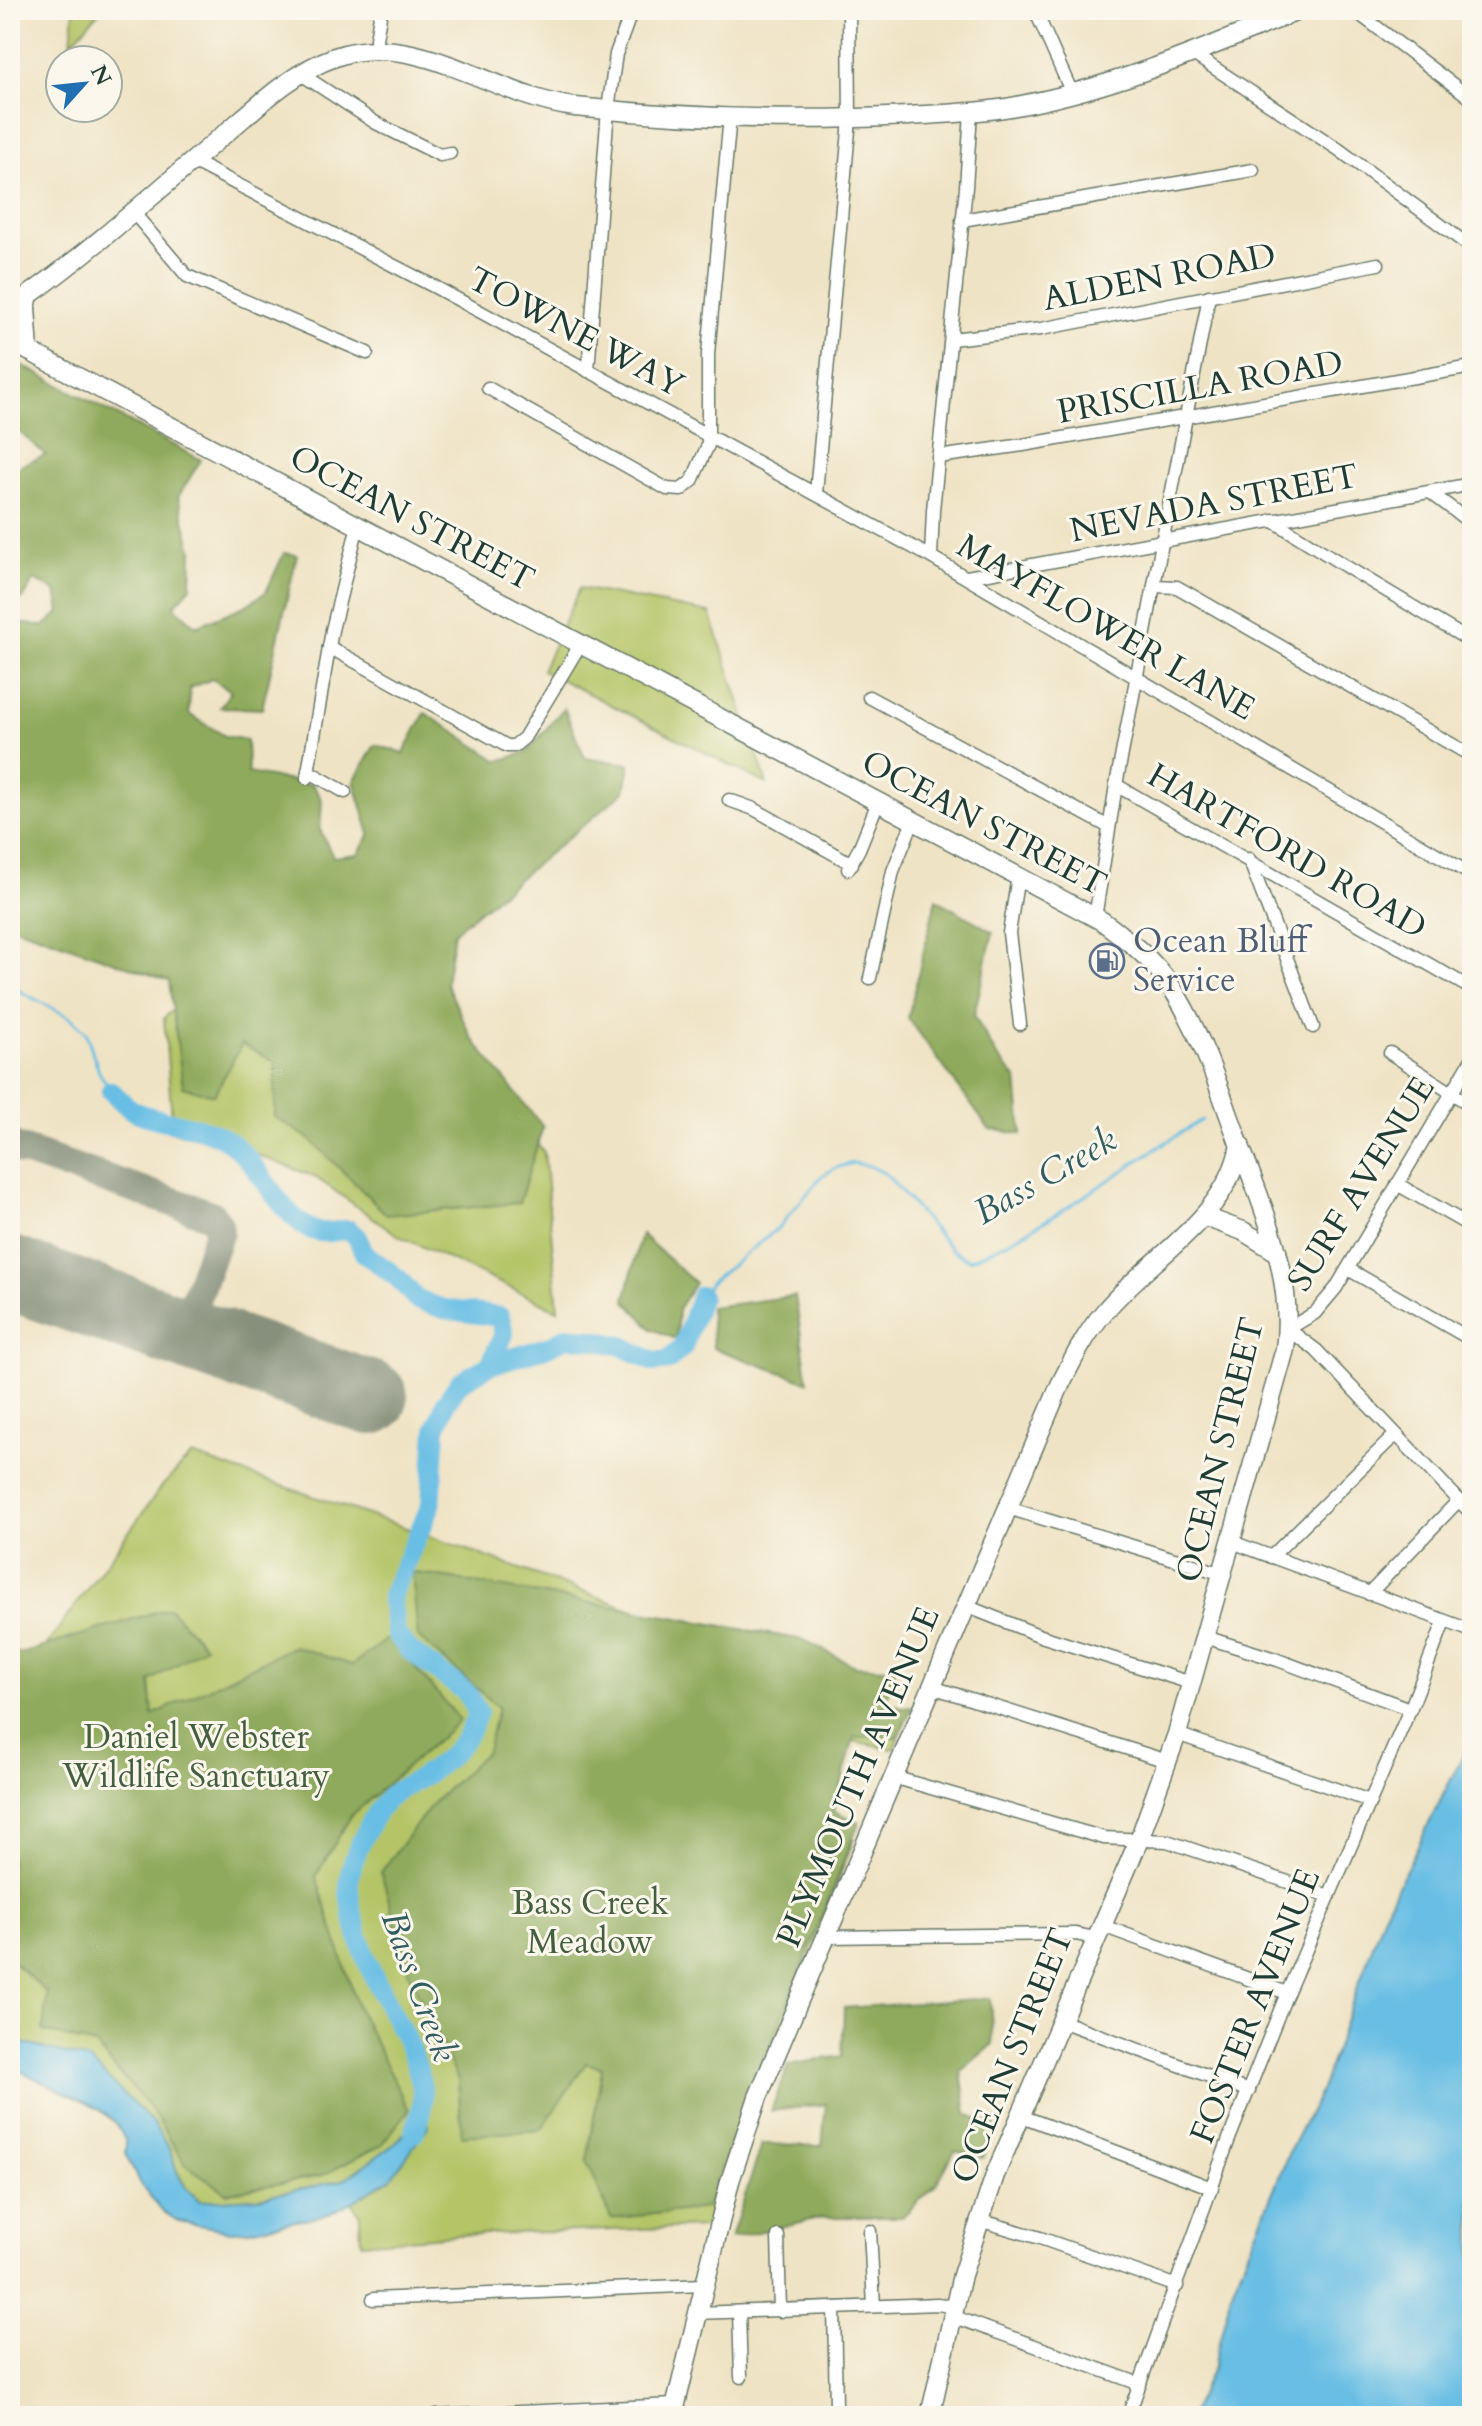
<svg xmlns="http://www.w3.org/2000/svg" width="1482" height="2426" viewBox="0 0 1482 2426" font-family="Cardo,serif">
  <rect width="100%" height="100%" fill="#fbf7ec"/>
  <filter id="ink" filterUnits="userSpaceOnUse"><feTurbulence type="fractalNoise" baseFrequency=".0125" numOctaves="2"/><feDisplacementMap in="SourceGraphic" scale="16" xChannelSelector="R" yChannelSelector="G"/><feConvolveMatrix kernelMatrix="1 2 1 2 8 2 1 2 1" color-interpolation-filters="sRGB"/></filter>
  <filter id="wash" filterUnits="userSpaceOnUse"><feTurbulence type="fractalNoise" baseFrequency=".006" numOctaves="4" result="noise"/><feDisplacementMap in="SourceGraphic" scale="32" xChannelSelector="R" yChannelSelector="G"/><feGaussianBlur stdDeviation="1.8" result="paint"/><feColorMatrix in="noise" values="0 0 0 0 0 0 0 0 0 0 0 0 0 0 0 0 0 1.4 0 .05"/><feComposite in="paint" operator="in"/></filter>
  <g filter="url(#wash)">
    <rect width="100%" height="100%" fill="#efe3c5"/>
    <g fill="#b4c466" stroke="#6a804d" stroke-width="2">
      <polygon points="74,10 101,10 71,43"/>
      <polygon points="580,588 710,613 767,784 542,670"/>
      <polygon points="307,886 544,1152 558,1310 399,1236 315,1177 224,1142 173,1132 164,1018"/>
      <polygon points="192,1455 418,1532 910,1710 894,1749 848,1740 781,1811 834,1835 854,1839 706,2227 455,2235 361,2243 360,2216 352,2202 391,2178 415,2109 407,2130 396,2143 343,2180 259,2198 200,2201 186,2188 177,2172 168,2146 89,2060 10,2040 10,1688 13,1691 163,1485"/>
    </g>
    <g fill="#8faa5b" stroke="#577448" stroke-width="2">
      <polygon points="10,359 201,460 178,497 192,550 191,587 174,606 196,626 245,606 266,592 284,553 297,555 262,709 220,707 231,691 212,679 190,688 189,714 225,736 247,740 248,773 313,785 322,800 320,830 333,857 358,854 370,834 354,781 375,745 404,753 425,713 499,761 527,752 564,708 585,758 630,764 625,791 454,932 446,983 471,1037 543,1127 519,1203 387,1215 311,1140 275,1117 275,1062 242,1044 214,1095 183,1087 169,981 10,925 10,622 44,626 60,612 56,591 34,580 23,599 10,606 10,482 21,465 46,455 10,424"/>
      <polygon points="936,899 993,932 974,1015 996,1055 1017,1079 1022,1134 989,1129 908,1018"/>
      <polygon points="641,1234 695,1283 678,1309 676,1339 652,1329 625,1300"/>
      <polygon points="795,1296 808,1382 713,1348 710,1307"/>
      <polygon points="412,1572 804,1640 855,1666 895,1669 884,1709 913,1706 898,1737 854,1737 834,1811 859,1822 706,2208 611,2219 587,2161 602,2068 586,2063 541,2130 462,2136 458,2080 409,1974 381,1872 432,1804 487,1751 498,1707 418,1637"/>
      <polygon points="169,1608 205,1646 150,1681 153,1715 294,1646 352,1665 389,1637 460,1720 351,1816 316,1876 358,2008 409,2110 380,2146 321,2176 227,2193 185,2164 152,2110 95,2045 43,2031 47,1993 10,1959 10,1648 20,1654"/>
      <polygon points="990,1998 993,2044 961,2071 967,2114 996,2126 983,2158 955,2151 936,2185 902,2217 823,2217 731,2238 762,2144 822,2146 826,2104 771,2111 789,2065 842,2056 844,2008"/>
    </g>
    <g fill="#67bee4" stroke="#437e8c" stroke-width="2">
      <polygon points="1472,1737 1472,2416 1190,2416 1213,2367 1231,2293 1290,2150 1320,2092 1384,1914"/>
      <polygon points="10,2040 89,2060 152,2122 168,2146 177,2172 186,2188 200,2201 259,2198 343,2180 396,2143 407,2130 415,2109 421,2110 426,2116 428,2127 391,2178 352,2202 329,2214 249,2230 231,2231 178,2221 161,2210 139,2182 125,2153 125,2140 117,2124 99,2109 25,2073 10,2068"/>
    </g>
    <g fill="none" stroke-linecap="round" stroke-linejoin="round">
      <g stroke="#67bee4" stroke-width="3">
        <polyline points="10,986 71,1018 86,1032 99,1072 111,1091"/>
        <path d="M701,1296L710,1283L778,1228L822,1176L835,1168L853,1163L870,1166L886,1174L952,1250L969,1260C1053,1225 1124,1166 1202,1120"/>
      </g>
      <g stroke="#67bee4" stroke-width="20">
        <path d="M111,1091C118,1097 126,1107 134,1111C163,1125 200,1122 228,1141C262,1164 275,1211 312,1230C323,1235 337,1230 349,1230L357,1237L364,1253L398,1278L417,1300L444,1309L500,1317L504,1334L490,1365"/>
        <path d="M414,2133C417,2123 423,2109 423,2098C421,2058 394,2020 378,1985C367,1964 359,1940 353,1916C350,1903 347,1887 350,1874C355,1850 374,1810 393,1794C401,1788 411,1784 419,1779C446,1761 468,1744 478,1712L467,1693L409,1650L396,1634L394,1620L391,1596L431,1505L436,1429L446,1402L460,1382L490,1365L550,1346L566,1337L589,1339L622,1346L654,1362L669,1360L683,1347L701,1296"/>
      </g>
      <polyline stroke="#87907c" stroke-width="30" points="10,1146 211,1215 218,1224 219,1232 191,1311 175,1324 163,1326"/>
      <polyline stroke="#87907c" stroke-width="74" points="10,1273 371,1398"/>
    </g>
  </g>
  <g filter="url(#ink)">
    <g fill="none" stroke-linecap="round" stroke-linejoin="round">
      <g stroke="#687767" stroke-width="15">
        <g id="street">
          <polyline points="1035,10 1072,93"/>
          <polyline points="1354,10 1472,99"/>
          <polyline points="377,50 376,39 381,10"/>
          <polyline points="1193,54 1338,149 1472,248"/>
          <polyline points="301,74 376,123 440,155 450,153"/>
          <polyline points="971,112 966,187 933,510 931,557 1472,875"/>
          <polyline points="192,161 435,287 931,557"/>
          <polyline points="133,212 187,276 367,353"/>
          <polyline points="962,220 1253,170"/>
          <polyline points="951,339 1041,329 1378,264"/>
          <polyline points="588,371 608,109 616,54 632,10"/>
          <polyline points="488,388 667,489 681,490 692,481 708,445 708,354 730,116"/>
          <polyline points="938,457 1023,445 1472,367"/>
          <polyline points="1430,492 1472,524"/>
          <polyline points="816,493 850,119 849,10"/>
          <polyline points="1272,520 1350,569 1472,642"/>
          <polyline points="967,577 1472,484"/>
          <polyline points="1155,586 1177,587 1472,756"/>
          <polyline points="329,647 507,746 514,746 524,738 580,645"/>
          <polyline points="869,697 1109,827"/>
          <polyline points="308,771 345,792"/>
          <polyline points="307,778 332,630 358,525"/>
          <polyline points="1116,785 1472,989"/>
          <polyline points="729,800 754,809 852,864"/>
          <polyline points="1249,859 1313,1027"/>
          <polyline points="848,869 859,849 878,802"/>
          <polyline points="1018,876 1009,933 1020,1024"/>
          <polyline points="1095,918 1116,785 1209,296"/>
          <polyline points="870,978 893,871 913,821"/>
          <polyline points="1390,1053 1472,1106"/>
          <polyline points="1472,1059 1336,1288 1315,1313 1288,1329 1316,1350 1472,1514"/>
          <polyline points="1397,1184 1472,1227"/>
          <polyline points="1348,1269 1472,1340"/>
          <polyline points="1008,1508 1223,1574"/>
          <polyline points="1232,1542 1472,1631"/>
          <polyline points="1271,1557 1395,1435"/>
          <polyline points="1369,1594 1459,1500"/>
          <polyline points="966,1606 1041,1636 1191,1683"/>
          <polyline points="1205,1637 1278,1660 1410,1709"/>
          <polyline points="932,1687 1167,1761"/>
          <polyline points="1177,1734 1370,1801"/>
          <polyline points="893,1777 1104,1838 1167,1841 1329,1896"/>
          <polyline points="1100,1925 1287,1993"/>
          <polyline points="825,1937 1076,1934 1095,1938"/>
          <polyline points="1061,2021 1249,2091"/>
          <polyline points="1019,2115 1212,2188"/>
          <polyline points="979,2220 1040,2238 1177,2286"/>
          <polyline points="870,2231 874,2306"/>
          <polyline points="778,2236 780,2311"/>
          <polyline points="373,2299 703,2285"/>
          <polyline points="834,2308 836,2406"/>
          <polyline points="739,2312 741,2377"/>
          <polyline points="696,2313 938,2304 954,2307"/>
          <polyline points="952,2316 1140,2384"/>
          <polyline points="436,2416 675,2405"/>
          <polyline points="1128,2416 1229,2139 1285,1998 1414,1700 1444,1622"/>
        </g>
      </g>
      <g stroke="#687767" stroke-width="21">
        <g id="secondary">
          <path d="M10,341L1102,921C1128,940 1154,960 1172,988C1201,1033 1219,1087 1237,1138C1262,1205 1295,1276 1285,1349L1177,1734L1139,1840L995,2175L962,2275L930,2416"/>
          <path d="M29,351L26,308L29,295C99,245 161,187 227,132C260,104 293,72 335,57C418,28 495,98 575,107C685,118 798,122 908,116C942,114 977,113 1011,107C1113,89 1206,48 1300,10"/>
          <polyline points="1205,1217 1243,1231 1277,1252"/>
          <path d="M673,2416L730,2181L758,2097L1060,1385C1073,1359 1086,1333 1105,1311C1151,1256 1226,1220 1240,1145"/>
        </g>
      </g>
      <use href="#street" stroke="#fff" stroke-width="12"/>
      <use href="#secondary" stroke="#fff" stroke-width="18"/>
    </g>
  </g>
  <defs>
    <g id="fuel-ring" transform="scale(1.8)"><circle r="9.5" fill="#fbf7ec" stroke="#5c6f8a" stroke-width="1.5"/><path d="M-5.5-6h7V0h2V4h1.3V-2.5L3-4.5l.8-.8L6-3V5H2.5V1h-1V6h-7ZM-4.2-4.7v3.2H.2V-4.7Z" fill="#5c6f8a"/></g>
  </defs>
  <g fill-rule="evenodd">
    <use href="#fuel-ring" x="1107" y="961"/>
  </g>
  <g text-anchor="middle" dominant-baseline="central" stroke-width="6" stroke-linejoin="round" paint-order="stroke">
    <g font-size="34" fill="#1f3d34" stroke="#fbf7ec">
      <text transform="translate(1159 277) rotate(-11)">ALDEN ROAD</text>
      <text transform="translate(576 332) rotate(28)">TOWNE WAY</text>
      <text transform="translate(1200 387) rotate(-10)">PRISCILLA ROAD</text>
      <text transform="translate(1214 503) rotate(-11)">NEVADA STREET</text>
      <text transform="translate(412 518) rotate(28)">OCEAN STREET</text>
      <text transform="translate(1106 627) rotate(30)">MAYFLOWER LANE</text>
      <text transform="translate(984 823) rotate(28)">OCEAN STREET</text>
      <text transform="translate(1287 851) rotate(30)">HARTFORD ROAD</text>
      <text transform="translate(1361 1184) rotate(-58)">SURF AVENUE</text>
      <text transform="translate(1220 1450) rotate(-76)">OCEAN STREET</text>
      <text transform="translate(858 1777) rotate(-67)">PLYMOUTH AVENUE</text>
      <text transform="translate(1255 2006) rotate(-68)">FOSTER AVENUE</text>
      <text transform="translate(1012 2056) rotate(-68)">OCEAN STREET</text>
    </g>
    <g font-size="34" fill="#4e5e75" stroke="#fbf7ec" text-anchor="start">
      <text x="1133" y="941">Ocean Bluff<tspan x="1133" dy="39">Service</tspan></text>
    </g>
    <g font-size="34" fill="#445f40" stroke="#fbf7ec">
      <text x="196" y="1737">Daniel Webster<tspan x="196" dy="39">Wildlife Sanctuary</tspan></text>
      <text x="590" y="1903">Bass Creek<tspan x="590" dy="39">Meadow</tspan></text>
    </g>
    <g font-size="36" font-style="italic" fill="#315d60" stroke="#fbf7ec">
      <text transform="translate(1045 1176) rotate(-30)">Bass Creek</text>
      <text transform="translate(419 1986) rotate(70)">Bass Creek</text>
    </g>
  </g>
  <rect width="1482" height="2426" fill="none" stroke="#fbf7ec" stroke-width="40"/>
  <g transform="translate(84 84) rotate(63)"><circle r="38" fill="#fbf7ec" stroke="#a3ada2" stroke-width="2"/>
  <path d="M0-6L14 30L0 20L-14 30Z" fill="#1f6fb2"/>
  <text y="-12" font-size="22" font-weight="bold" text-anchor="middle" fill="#1f3d34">N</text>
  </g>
</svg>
